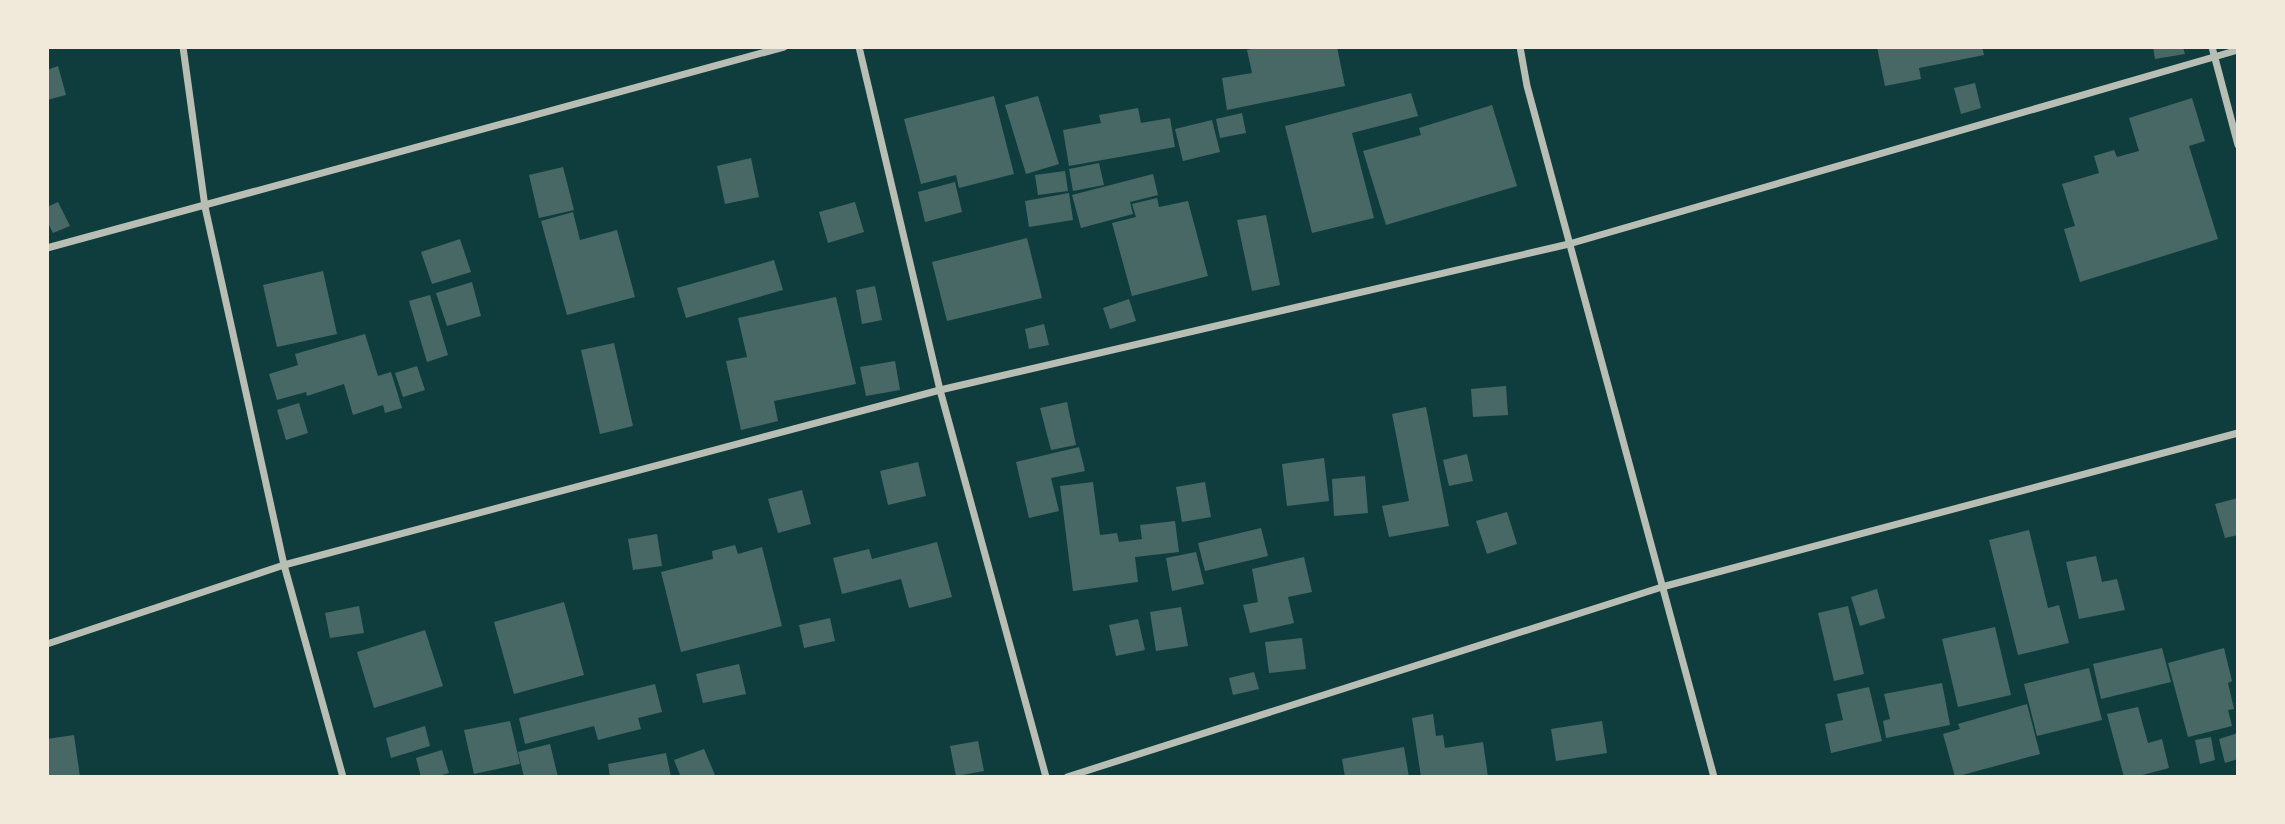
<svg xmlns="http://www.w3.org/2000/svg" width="2285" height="824" viewBox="0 0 2285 824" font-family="Barlow,sans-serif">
  <rect width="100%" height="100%" fill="#0f3d3e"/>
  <g fill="#486865">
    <polygon points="1261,47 1337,47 1345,86 1227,110 1222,78 1252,73 1247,50"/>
    <polygon points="1877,47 1982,47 1984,55 1919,68 1921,79 1885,86"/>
    <polygon points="2153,47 2183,47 2185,54 2155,59"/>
    <polygon points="58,66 66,95 47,100 47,70"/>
    <polygon points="1975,83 1981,108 1961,114 1954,88"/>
    <polygon points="1411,93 1418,116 1352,133 1374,218 1312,233 1285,126"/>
    <polygon points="994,96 1014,174 959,188 956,175 921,184 904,119"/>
    <polygon points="1038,96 1059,164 1026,174 1005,105"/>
    <polygon points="2192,98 2205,141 2189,146 2218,239 2080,282 2064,229 2075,226 2062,184 2099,173 2094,156 2114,150 2117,157 2139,151 2129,118"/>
    <polygon points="1492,105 1517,186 1386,225 1363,151 1421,135 1419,128"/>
    <polygon points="1138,108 1141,123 1170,118 1175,147 1069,166 1063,130 1101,123 1099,115"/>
    <polygon points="1242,113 1246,133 1220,138 1216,119"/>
    <polygon points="1212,120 1220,152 1183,161 1175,129"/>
    <polygon points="751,158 759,197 725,204 717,166"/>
    <polygon points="1099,163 1104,185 1073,191 1069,169"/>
    <polygon points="563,167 574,210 539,218 529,175"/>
    <polygon points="1065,171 1068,191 1038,195 1035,175"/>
    <polygon points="1153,174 1158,195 1130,202 1133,214 1081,228 1072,195"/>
    <polygon points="955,182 962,212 925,222 918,192"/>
    <polygon points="1069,193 1073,220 1029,227 1025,201"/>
    <polygon points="1157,198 1159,207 1188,201 1208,276 1132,296 1112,223 1136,217 1132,204"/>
    <polygon points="58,202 70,226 53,233 47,221 47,207"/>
    <polygon points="855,202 864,232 828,243 819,212"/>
    <polygon points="573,212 580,240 617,230 635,297 567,315 541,221"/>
    <polygon points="1266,215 1280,285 1252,291 1237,220"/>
    <polygon points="1027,238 1042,298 947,321 932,262"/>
    <polygon points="460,239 471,272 432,284 421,252"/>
    <polygon points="774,260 783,290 686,318 677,288"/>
    <polygon points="323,271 337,334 277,347 263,285"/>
    <polygon points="472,282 481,316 447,326 436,293"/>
    <polygon points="875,286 882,320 862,324 856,290"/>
    <polygon points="430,295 448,355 427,362 409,301"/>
    <polygon points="836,297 856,384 774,401 778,421 741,430 726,361 747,357 738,318"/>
    <polygon points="1129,299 1136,321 1110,329 1103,308"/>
    <polygon points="1044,324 1049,345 1029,349 1025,329"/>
    <polygon points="365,334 378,376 391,372 402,408 385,413 383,405 353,415 344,384 307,396 306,392 277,400 269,374 298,365 295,354"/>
    <polygon points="614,343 633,426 600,434 581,350"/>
    <polygon points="895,361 900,390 866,396 860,367"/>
    <polygon points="417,366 425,390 403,397 395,373"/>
    <polygon points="1506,386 1508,415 1473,417 1471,389"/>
    <polygon points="1067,402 1076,445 1051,450 1040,408"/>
    <polygon points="299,403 308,433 286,440 277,410"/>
    <polygon points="1426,407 1449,526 1389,537 1382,506 1409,501 1392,414"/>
    <polygon points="1079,447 1085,471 1051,478 1059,511 1029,518 1016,462"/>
    <polygon points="1467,454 1473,481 1449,486 1443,460"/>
    <polygon points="1324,458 1329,501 1287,506 1282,464"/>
    <polygon points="918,462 926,496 888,505 880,471"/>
    <polygon points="1365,476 1368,513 1334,516 1332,479"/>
    <polygon points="1093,482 1100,535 1117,533 1119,542 1142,539 1140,525 1175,521 1179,552 1135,557 1138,582 1073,591 1060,486"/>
    <polygon points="1205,482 1211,517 1182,522 1176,487"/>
    <polygon points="802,490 811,524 778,533 768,499"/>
    <polygon points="2238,498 2238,535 2225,538 2215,504"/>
    <polygon points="1507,512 1517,544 1487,554 1476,521"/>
    <polygon points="1261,528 1268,556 1205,571 1198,543"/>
    <polygon points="2029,530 2048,608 2059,605 2069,643 2018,655 1989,540"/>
    <polygon points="657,534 662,566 633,570 628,539"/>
    <polygon points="937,542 952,597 909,608 901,579 842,594 833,558 869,549 872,559"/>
    <polygon points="735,545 738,554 762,547 782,626 681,652 661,572 713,559 712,551"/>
    <polygon points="1196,552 1204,584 1172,591 1166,558"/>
    <polygon points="2096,556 2102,582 2117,579 2125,610 2079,619 2066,562"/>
    <polygon points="1304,557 1312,592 1288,597 1294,623 1250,633 1243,605 1258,602 1252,569"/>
    <polygon points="1877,589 1885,618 1860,626 1851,597"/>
    <polygon points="564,602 584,675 514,694 494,622"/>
    <polygon points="359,606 364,633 330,638 325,613"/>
    <polygon points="1848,606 1864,674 1834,681 1818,613"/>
    <polygon points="1181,607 1188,646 1156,651 1150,612"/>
    <polygon points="830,618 835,641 804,648 799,625"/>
    <polygon points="1138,619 1145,650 1116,656 1109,625"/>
    <polygon points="1995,627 2011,695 1958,707 1942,639"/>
    <polygon points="425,630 443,686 374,708 357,652"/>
    <polygon points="1302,638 1306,669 1269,673 1265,642"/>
    <polygon points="2162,648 2171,682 2101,699 2093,664"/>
    <polygon points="2224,648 2232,681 2228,683 2234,709 2228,710 2232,726 2188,737 2168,663"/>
    <polygon points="739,664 746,694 703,703 696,674"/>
    <polygon points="2089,668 2102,720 2037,736 2024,684"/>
    <polygon points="1254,672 1259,689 1233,695 1229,678"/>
    <polygon points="1942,683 1950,725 1886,738 1883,721 1890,719 1884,694"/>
    <polygon points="655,684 662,712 638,718 641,729 598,740 594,726 525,744 519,718"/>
    <polygon points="1869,687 1882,741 1831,753 1825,724 1843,720 1837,694"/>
    <polygon points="2027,704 2040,754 1955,777 1943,734 1960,729 1958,724"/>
    <polygon points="2138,707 2148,743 2162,739 2169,768 2135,777 2124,777 2107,714"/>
    <polygon points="1433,714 1436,736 1443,735 1445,748 1483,742 1488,777 1421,777 1412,718"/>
    <polygon points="510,721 520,764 474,774 464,730"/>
    <polygon points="1602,721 1607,753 1556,761 1551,729"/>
    <polygon points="425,726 430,746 391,758 386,738"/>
    <polygon points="2238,733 2238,759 2225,763 2219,739"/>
    <polygon points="74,735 80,777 47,777 47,739"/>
    <polygon points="2211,737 2215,760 2200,764 2195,740"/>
    <polygon points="978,741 984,771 956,776 950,746"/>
    <polygon points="550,744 558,777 524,777 518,752"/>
    <polygon points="1404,747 1409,777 1345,777 1342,759"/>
    <polygon points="704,749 715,775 709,777 681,777 674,760"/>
    <polygon points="442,750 449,773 435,777 421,777 416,758"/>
    <polygon points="666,753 671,777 610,777 608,764"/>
  </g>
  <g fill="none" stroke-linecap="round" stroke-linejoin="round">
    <g stroke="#b8beb3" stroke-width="7">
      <polyline points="183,47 205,207 284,565 343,777"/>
      <polyline points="859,47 940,390 1046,777"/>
      <polyline points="1520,47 1527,86 1714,777"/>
      <polyline points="2212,47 2238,145"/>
      <polyline points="47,248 784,47"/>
      <polyline points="47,644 284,565 940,390 1569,244 2238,50"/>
      <polyline points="1067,777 1662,587 2238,433"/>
    </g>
  </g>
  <rect width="2285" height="824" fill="none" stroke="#f1e9da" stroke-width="98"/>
</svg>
